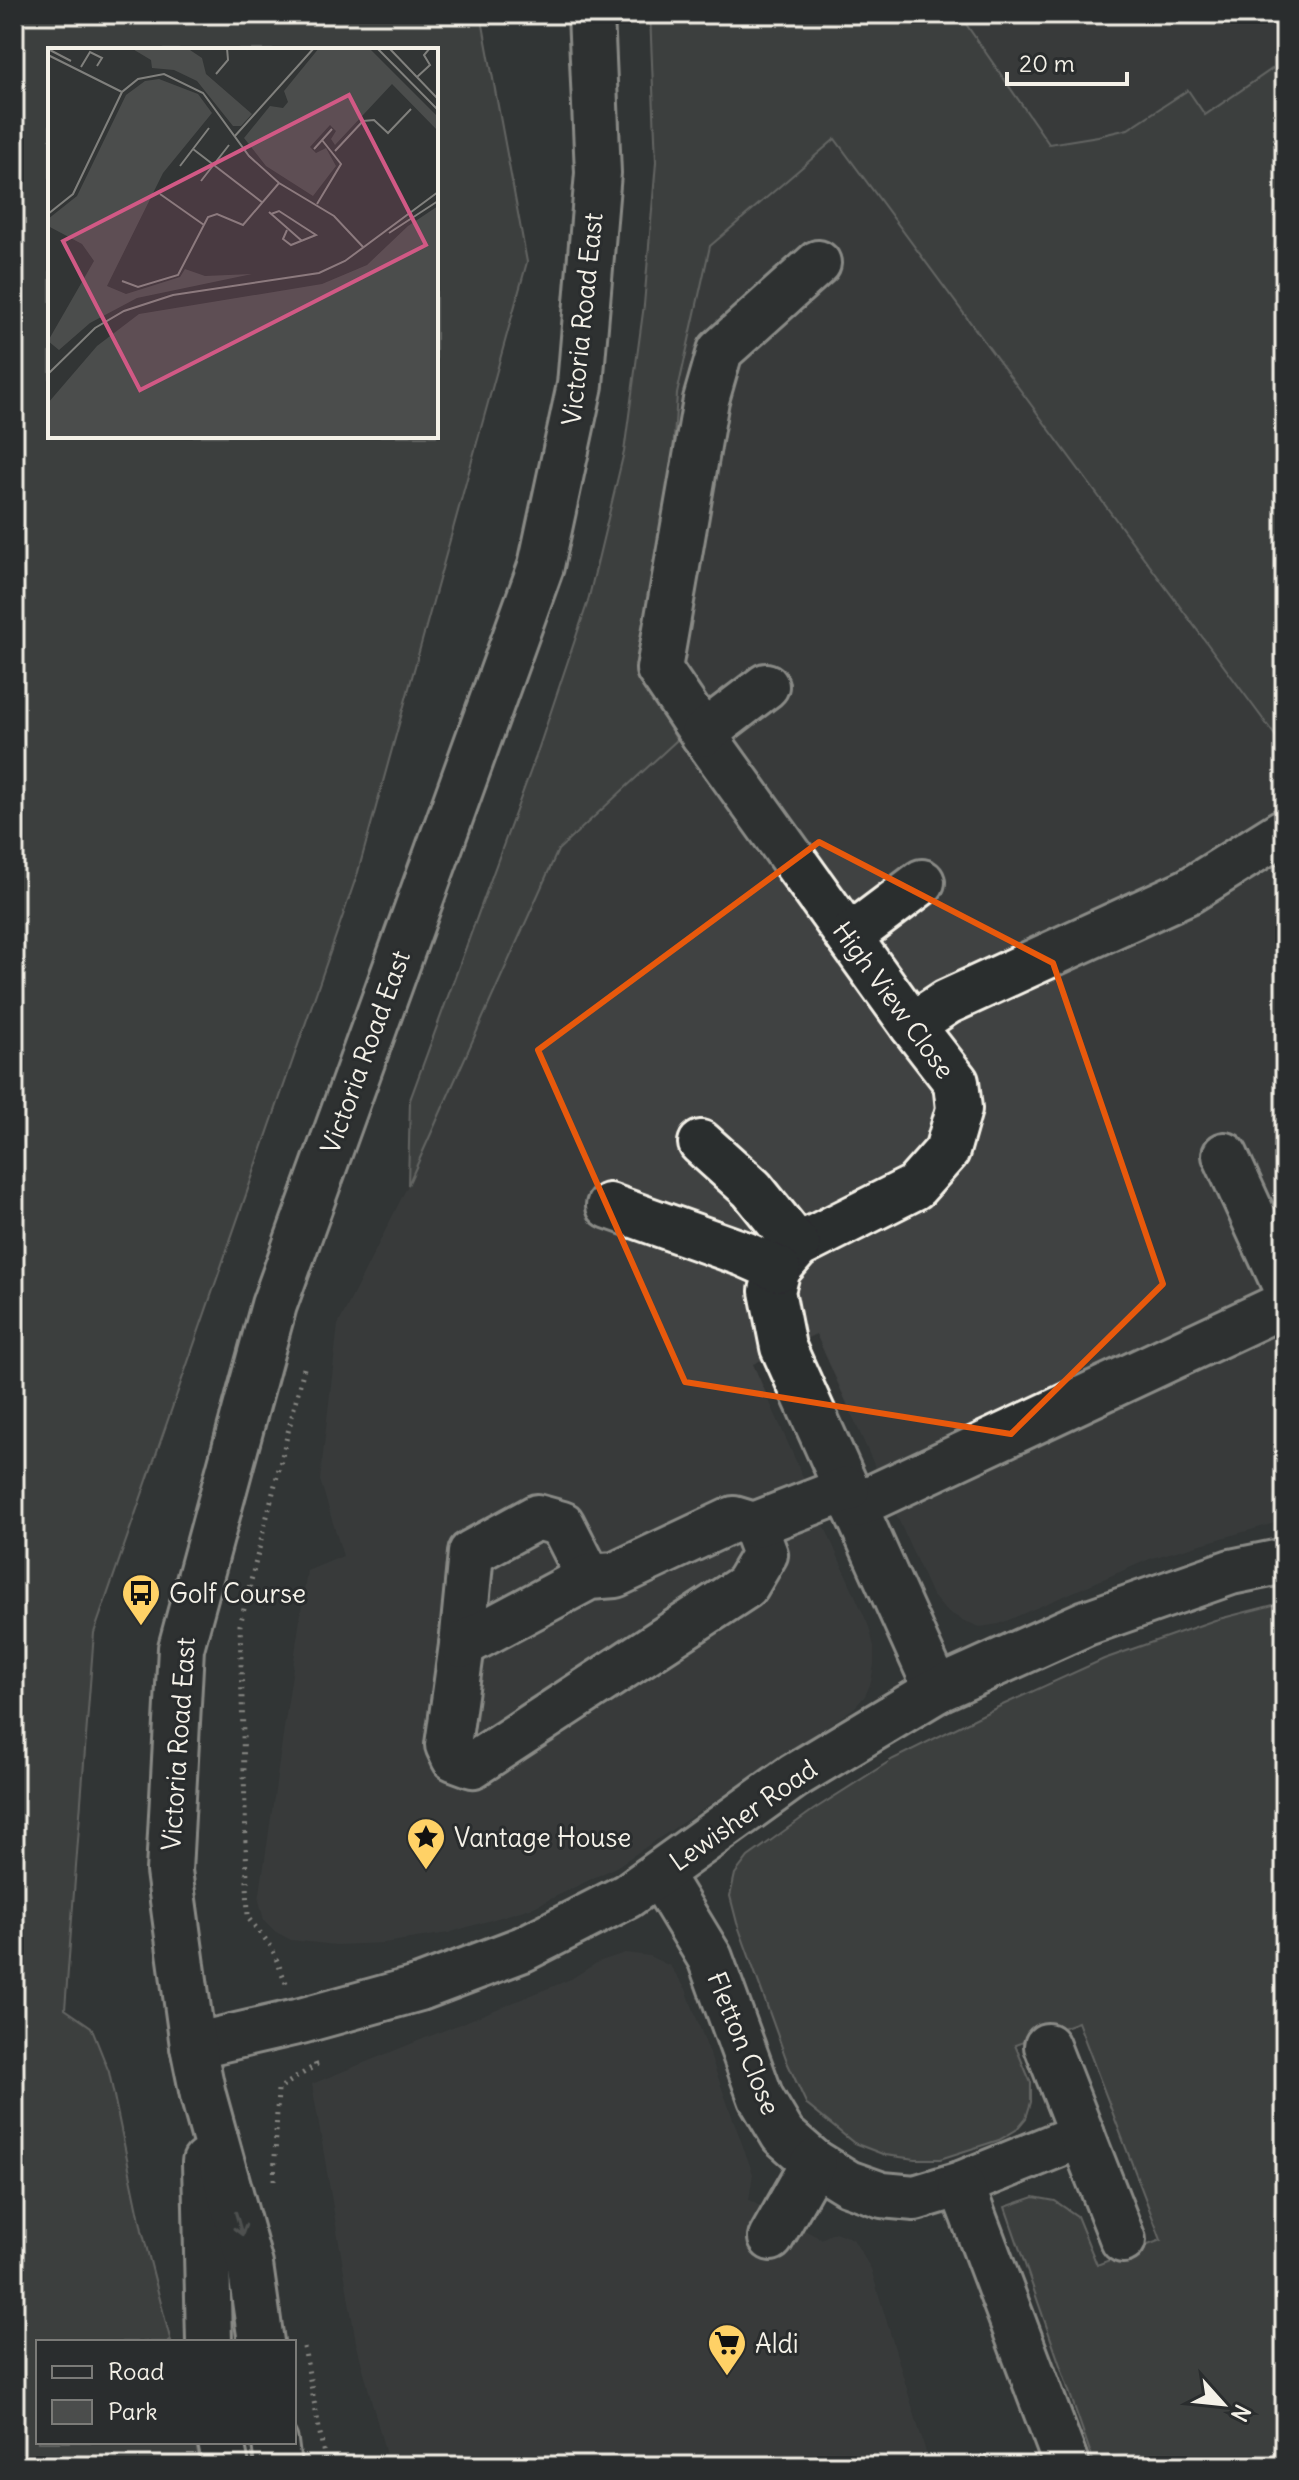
<svg xmlns="http://www.w3.org/2000/svg" width="1299" height="2480" viewBox="0 0 1299 2480" font-family="Delius,sans-serif">
  <rect width="100%" height="100%" fill="#323535"/>
  <filter id="ink" filterUnits="userSpaceOnUse"><feTurbulence type="fractalNoise" baseFrequency=".0125" numOctaves="2"/><feDisplacementMap in="SourceGraphic" scale="16" xChannelSelector="R" yChannelSelector="G"/><feConvolveMatrix kernelMatrix="1 2 1 2 8 2 1 2 1" color-interpolation-filters="sRGB"/></filter>
  <g filter="url(#ink)">
    <g fill="#404242">
      <polygon points="959,14 1285,14 1285,60 1204,115 1188,90 1128,129 1098,136 1049,144"/>
      <polygon points="835,138 1285,749 1285,1520 1152,1558 999,1624 980,1627 962,1620 944,1609 932,1595 816,1334 753,1364 869,1627 874,1647 874,1664 871,1682 865,1696 854,1708 616,1867 534,1907 448,1933 384,1943 336,1945 291,1940 276,1932 264,1920 259,1900 307,1571 343,1556 320,1480 338,1325 408,1185 558,850 677,740 638,676 669,514 677,394 710,246"/>
      <polygon points="625,1953 649,1956 670,1966 686,1989 753,2174 749,2200 821,2239 835,2232 853,2239 871,2269 930,2466 389,2466 356,2342 312,2084 571,1979 598,1962"/>
    </g>
    <g fill="#4b4d4c" stroke="#a09f9a" stroke-width="2" fill-rule="evenodd">
      <path d="M14,14H481L527,262L358,872L94,1633L65,2009L91,2027L109,2072L142,2230L171,2342H38V2442H196L200,2466H14ZM436,50V436H50V50Z"/>
      <polygon points="650,14 959,14 1049,144 1098,136 1128,129 1188,90 1205,115 1285,60 1285,749 835,139 710,246 677,394 669,514 638,676 677,740 558,850 408,1185 410,1100 536,756 588,601 624,452 644,305 656,162"/>
      <polygon points="1285,1602 1285,2466 1095,2466 1005,2207 1034,2197 1055,2201 1077,2216 1097,2265 1161,2240 1078,2022 1015,2045 1031,2083 1031,2102 1026,2118 1016,2130 999,2140 940,2159 915,2159 885,2155 854,2143 807,2105 788,2064 737,1923 730,1896 735,1874 748,1857 813,1810 893,1759 996,1708 1104,1659 1215,1620"/>
    </g>
    <g fill="none" stroke-linecap="round" stroke-linejoin="round">
      <g stroke="#f4f1e8" stroke-width="50">
        <g id="minor">
          <polyline points="818,263 720,351 706,400 659,669 703,734 912,1025 956,1082 959,1109 947,1151 915,1187 798,1246 778,1269 772,1291 783,1347 937,1690"/>
          <polyline points="703,734 766,686"/>
          <polyline points="849,937 922,882"/>
          <polyline points="912,1025 947,1002 1189,891 1283,832"/>
          <polyline points="701,1143 752,1189 798,1246"/>
          <polyline points="1225,1155 1285,1286"/>
          <polyline points="609,1206 744,1254 778,1269"/>
          <polyline points="854,1506 1285,1304"/>
          <polyline points="589,1577 562,1524 537,1517 471,1553 462,1645 448,1745 454,1758 473,1765 746,1586 765,1554 754,1525"/>
          <polyline points="462,1645 589,1577 615,1575 734,1519 754,1525 847,1489"/>
          <polyline points="659,1874 710,1958 761,2098 783,2135 814,2162 848,2183 882,2195 915,2198 961,2184 1082,2135"/>
          <polyline points="193,2046 301,2021 420,1988 523,1949 627,1896 794,1776 937,1690 1086,1623 1231,1572 1285,1561"/>
          <polyline points="1047,2046 1123,2240"/>
          <polyline points="961,2184 1067,2466"/>
          <polyline points="771,2238 814,2162"/>
        </g>
      </g>
      <g stroke="#f4f1e8" stroke-width="50">
        <g id="highway">
          <polyline points="205,2162 209,2342"/>
          <polyline points="261,2342 250,2265 203,2095 193,2046 169,1871 181,1648 274,1305 541,566 580,385 598,173 591,14"/>
          <polyline points="221,2442 226,2466"/>
          <polyline points="275,2442 278,2466"/>
        </g>
      </g>
      <g stroke="#f4f1e8" stroke-width="5" stroke-dasharray="2 6" stroke-linecap="butt">
        <polyline points="286,1983 271,1946 248,1918 240,1625 304,1368"/>
        <polyline points="274,2180 278,2089 316,2065 314,2060"/>
        <polyline points="304,2347 326,2466"/>
      </g>
      <use href="#minor" stroke="#2a2d2e" stroke-width="44"/>
      <use href="#highway" stroke="#2a2d2e" stroke-width="44"/>
    </g>
    <defs><path id="oneway-shaft" d="M-6 0H5M1.5-3L5.5 0L1.5 3" fill="none" stroke-width="1.6" stroke-linecap="round" stroke-linejoin="round" transform="scale(2)"/></defs>
    <use stroke="#71726f" href="#oneway-shaft" transform="translate(239 2224) rotate(74)"/>
  </g>
  <path d="M0 0H1299V2480H0ZM819,842L1053,963L1163,1284L1011,1434L685,1382L538,1050Z" fill="#323535" fill-opacity=".55" fill-rule="evenodd"/>
  <path fill="none" stroke="#e8590c" stroke-width="6" stroke-linejoin="round" d="M819,842L1053,963L1163,1284L1011,1434L685,1382L538,1050Z"/>
  <defs>
    <g id="bus-pin" transform="scale(2)"><path d="M0 17L-7.5 6A9.5 9.5 0 1 1 7.5 6Z" fill="#ffd166" stroke="#2a2d2e"/><path d="M-5-6H5V4H4V6H2V4H-2V6H-4V4H-5ZM-3.5-4V0h7V-4ZM-3.5 1.2v1.5H-2V1.2ZM2 1.2v1.5H3.5V1.2Z" fill="#111"/></g>
    <g id="sight-pin" transform="scale(2)"><path d="M0 17L-7.5 6A9.5 9.5 0 1 1 7.5 6Z" fill="#ffd166" stroke="#2a2d2e"/><path d="M0-6L1.8-2.2L6-1.7L2.9 1.2L3.7 5.4L0 3.3L-3.7 5.4L-2.9 1.2L-6-1.7L-1.8-2.2Z" fill="#111"/></g>
    <g id="supermarket-pin" transform="scale(2)"><path d="M0 17L-7.5 6A9.5 9.5 0 1 1 7.5 6Z" fill="#ffd166" stroke="#2a2d2e"/><path d="M-6-5.5h2.5l.6 2H6L4.5 2H-2.5L-4.4-4H-6ZM-1.5 3.2a1.3 1.3 0 1 0 .1 0ZM3 3.2a1.3 1.3 0 1 0 .1 0Z" fill="#111"/></g>
  </defs>
  <g fill-rule="evenodd">
    <use href="#bus-pin" x="141" y="1593"/>
    <use href="#sight-pin" x="426" y="1837"/>
    <use href="#supermarket-pin" x="727" y="2343"/>
  </g>
  <g text-anchor="middle" dominant-baseline="central" stroke-width="6" stroke-linejoin="round" paint-order="stroke">
    <g font-size="26" fill="#f4f1e8" stroke="#2a2d2e">
      <text transform="translate(582 319) rotate(-84)">Victoria Road East</text>
      <text transform="translate(894 1000) rotate(54)">High View Close</text>
      <text transform="translate(365 1052) rotate(-70)">Victoria Road East</text>
      <text transform="translate(178 1744) rotate(-86)">Victoria Road East</text>
      <text transform="translate(743 1815) rotate(-35)">Lewisher Road</text>
      <text transform="translate(744 2043) rotate(68)">Fletton Close</text>
    </g>
    <g font-size="26" fill="#f4f1e8" stroke="#2a2d2e" text-anchor="start">
      <text x="169" y="1593">Golf Course</text>
      <text x="454" y="1837">Vantage House</text>
      <text x="755" y="2343">Aldi</text>
    </g>
  </g>
  <g transform="translate(48 48)">
    <rect width="390" height="390" fill="#323535"/>
    <path d="M83,0H139L154,10L158,26L204,66L193,78H185L149,33L126,22L104,20L103,12ZM271,0H321L390,69V83L344,36L287,97L283,91L288,83L282,77L262,99L268,105L278,100L288,118L265,148L218,118L196,90L222,58L235,60L240,54L236,43ZM111,31L150,46L164,65L115,125L59,238L78,246L132,229L137,221L157,228L204,226L89,250L42,275L11,302L0,293L46,213L34,196L0,178V171L29,148L78,47L97,33ZM390,158V390H0V355L49,298L91,266L274,236L319,217L360,178Z" fill="#4b4d4c"/>
    <path fill="none" stroke="#80807d" stroke-width="2" d="M329,0L390,62M341,0L390,51M0,1L23,13M0,7L74,44M33,19L42,4L54,10L49,18M168,26L180,12L179,0M369,29L382,17L376,7L382,0M186,89L266,0M145,101L215,155M266,101L284,81M287,103L315,73L326,72L340,85L363,61M132,118L161,80M153,133L181,97M112,146L156,177M269,156L293,116L274,92M221,164L254,193M0,166L25,146L74,44L90,31L116,26L155,45L201,108L231,135L286,168L316,200M223,166L231,163L268,187L243,197L235,191L239,182M341,185L390,153M74,233L90,239L130,227L160,169L169,166L195,177L231,135M0,326L47,280L76,263L125,247L271,225L297,213L390,144"/>
    <path fill="#d15985" fill-opacity="0.15" stroke="#d15985" stroke-width="4" d="M301,47L378,197L92,342L15,193Z"/>
    <rect width="390" height="390" fill="none" stroke="#f4f1e8" stroke-width="4"/>
  </g>
  <rect width="1299" height="2480" fill="none" stroke="#2a2d2e" stroke-width="48"/>
  <rect x="24" y="24" width="1251" height="2432" fill="none" stroke="#f4f1e8" stroke-width="3" filter="url(#ink)"/>
  <rect x="36" y="2340" width="260" height="104" fill="#2a2d2e" stroke="#7b7b78" stroke-width="2"/>
  <rect x="52" y="2366" width="40" height="12" fill="#2a2d2e" stroke="#7b7b78" stroke-width="2"/>
  <text x="108" y="2380" font-size="24" fill="#f4f1e8">Road</text>
  <rect x="52" y="2400" width="40" height="24" fill="#4b4d4c" stroke="#7b7b78" stroke-width="2"/>
  <text x="108" y="2420" font-size="24" fill="#f4f1e8">Park</text>
  <g transform="translate(1223 2404) rotate(117)" stroke="#2a2d2e" stroke-width="6" paint-order="stroke">
  <path d="M0-6L14 30L0 20L-14 30Z" fill="#f4f1e8"/>
  <text y="-12" font-size="22" font-weight="bold" text-anchor="middle" fill="#f4f1e8">N</text>
  </g>
  <path d="M1007 72v12h120v-12" fill="none" stroke="#f4f1e8" stroke-width="4"/>
  <text x="1019" y="72" font-size="24" fill="#f4f1e8" stroke="#2a2d2e" stroke-width="6" paint-order="stroke">20 m</text>
</svg>
